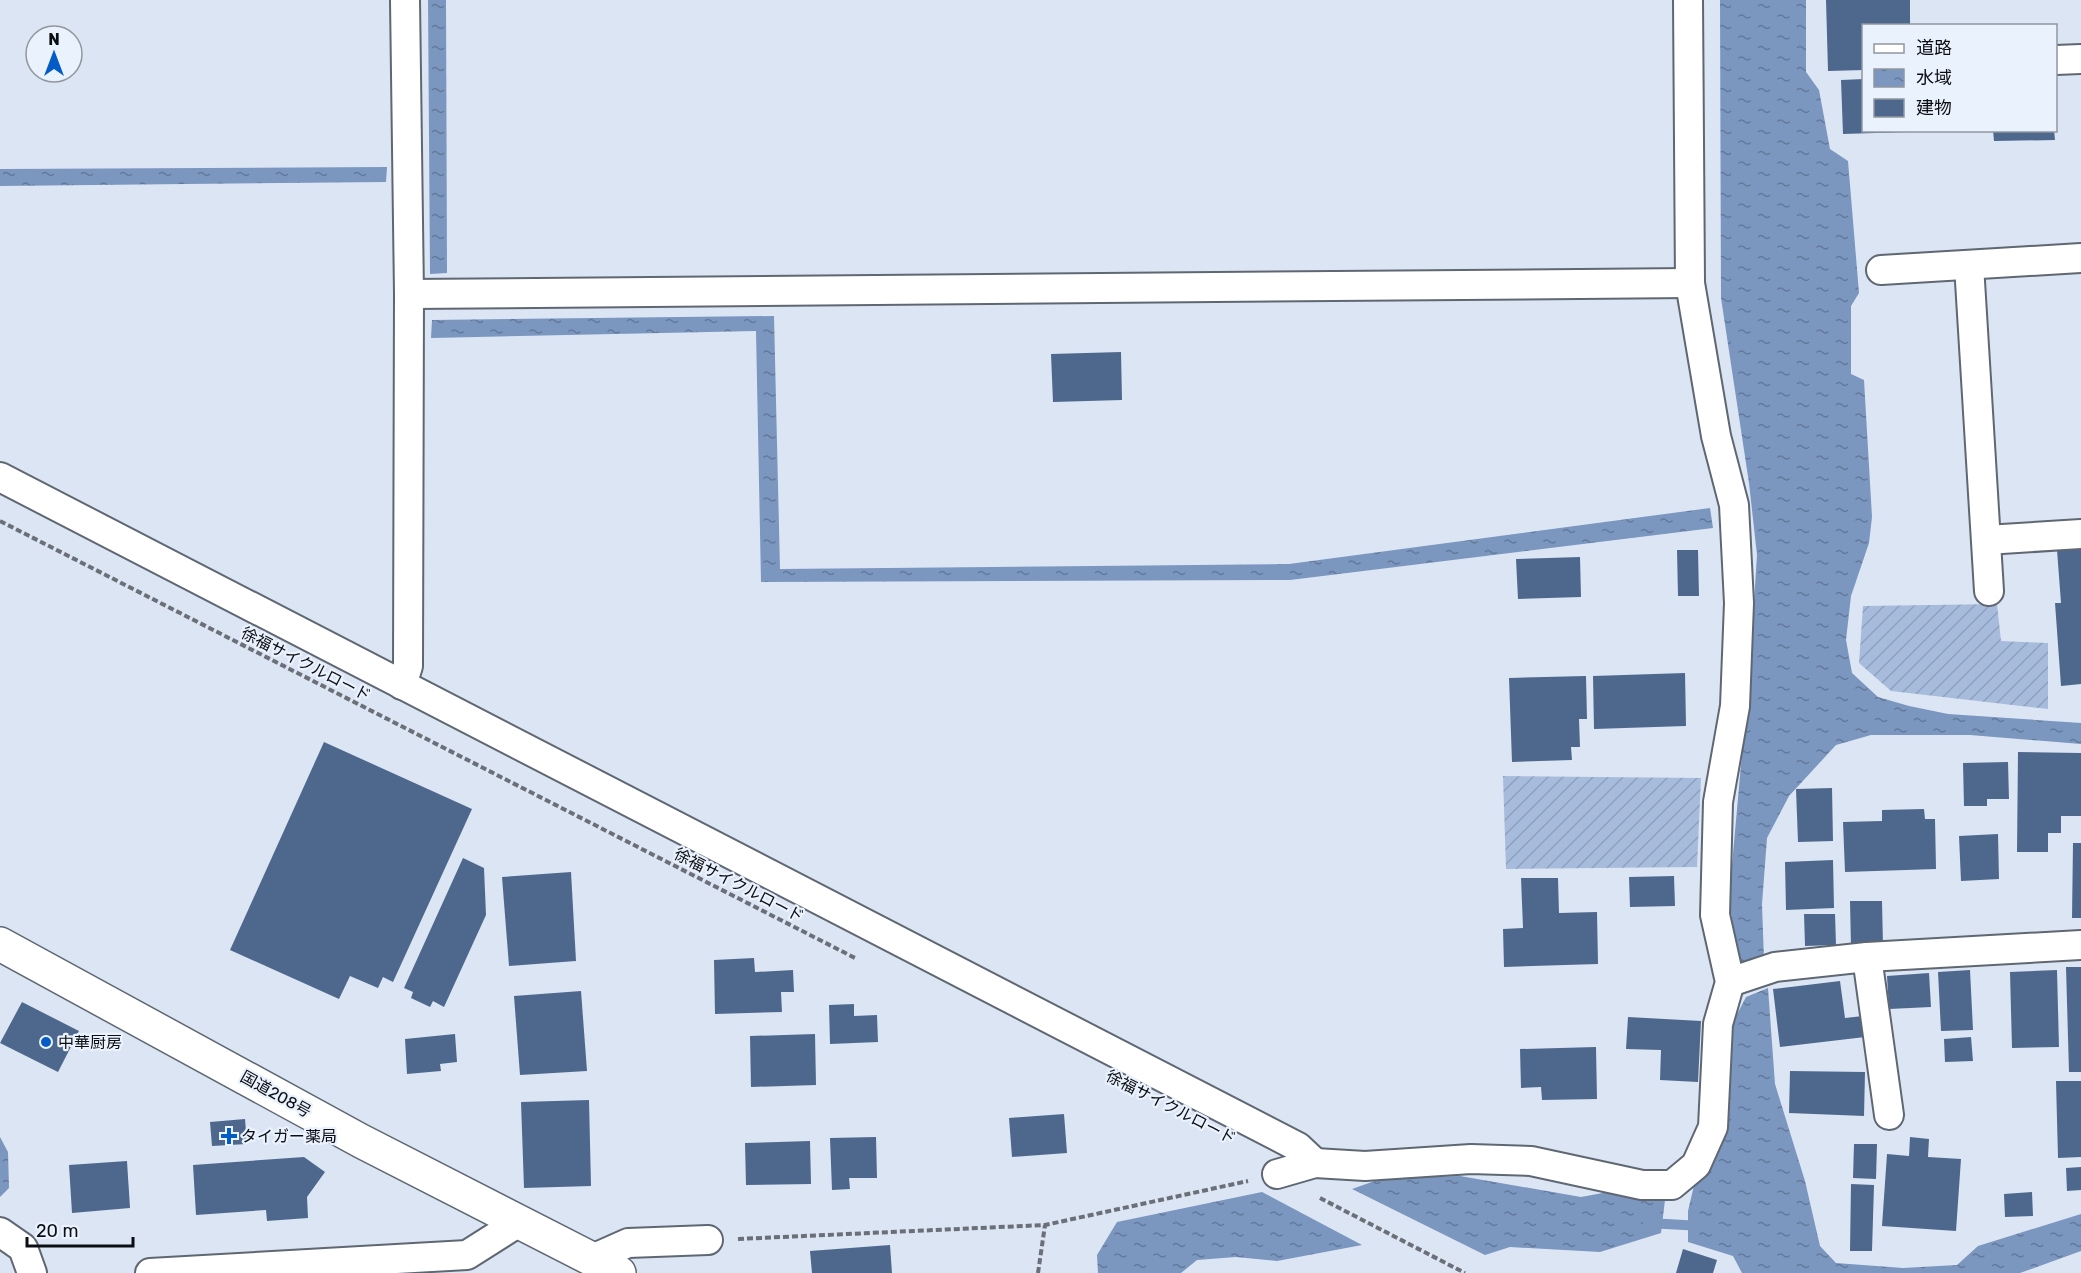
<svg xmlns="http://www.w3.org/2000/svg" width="2081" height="1273" viewBox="0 0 2081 1273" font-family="Rubik,'Noto Sans JP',sans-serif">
  <defs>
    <pattern id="garden-furrows" width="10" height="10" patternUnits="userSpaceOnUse" patternTransform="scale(1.5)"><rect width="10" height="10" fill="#a7bcdc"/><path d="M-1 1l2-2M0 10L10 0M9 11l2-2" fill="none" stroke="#8ea0bc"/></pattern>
    <pattern id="water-ripples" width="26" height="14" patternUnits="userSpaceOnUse" patternTransform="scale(1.5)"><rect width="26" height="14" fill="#7b96bf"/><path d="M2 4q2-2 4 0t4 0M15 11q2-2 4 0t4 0" fill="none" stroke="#63799a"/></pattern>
  </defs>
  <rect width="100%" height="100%" fill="#dce5f3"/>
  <g fill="url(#garden-furrows)">
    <polygon points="1997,604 2001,641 2048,643 2048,709 1891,691 1859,663 1863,606"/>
    <polygon points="1503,776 1701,778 1697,867 1506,869"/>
  </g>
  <g fill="url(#water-ripples)">
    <polygon points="428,0 446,0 447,273 430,274"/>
    <polygon points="1720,0 1806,0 1806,72 1819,90 1830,149 1848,161 1859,293 1851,306 1851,374 1864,380 1872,517 1869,543 1851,596 1846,640 1852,673 1878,697 1909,706 1948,714 2081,723 2081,744 1970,735 1871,735 1836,745 1789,796 1767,838 1762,904 1764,960 1738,964 1729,898 1750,665 1757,555 1749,483 1721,298"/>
    <polygon points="387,167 386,182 0,186 0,169"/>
    <polygon points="774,316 780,569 1289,564 1710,508 1713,528 1290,580 761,582 756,331 431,338 432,320"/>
    <polygon points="1768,988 1775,1084 1805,1181 1820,1246 1836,1263 1903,1268 1957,1265 1978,1246 2081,1214 2081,1251 2020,1273 1742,1273 1733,1256 1688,1242 1688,1211 1732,1024 1746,997"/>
    <polygon points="0,1137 8,1152 9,1188 0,1197"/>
    <polygon points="1460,1176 1581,1197 1624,1189 1665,1200 1661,1233 1600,1252 1510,1247 1485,1255 1352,1189 1383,1178"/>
    <polygon points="1262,1192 1362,1245 1277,1261 1236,1257 1197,1260 1181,1273 1098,1273 1097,1255 1117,1222"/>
  </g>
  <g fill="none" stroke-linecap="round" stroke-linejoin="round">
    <polyline stroke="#7b96bf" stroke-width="10" points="1648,1223 1702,1226"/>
  </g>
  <g fill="#4e688d">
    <polygon points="1826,0 1910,0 1910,26 1864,26 1864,70 1828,71"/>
    <polygon points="1864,79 1864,130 1907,132 1843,134 1841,80"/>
    <polygon points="1993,130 2054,130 2055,140 1994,141"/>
    <polygon points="1121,352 1122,400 1053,402 1051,354"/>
    <polygon points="2081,548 2081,684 2061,686 2055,603 2061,603 2057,550"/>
    <polygon points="1677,550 1698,550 1699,596 1678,596"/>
    <polygon points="1580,557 1581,597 1518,599 1516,559"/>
    <polygon points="1685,673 1686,726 1594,729 1593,676"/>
    <polygon points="1586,676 1587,719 1579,719 1580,747 1571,747 1572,760 1512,762 1509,678"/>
    <polygon points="324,742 472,809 393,982 383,977 378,988 350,976 339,999 230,950"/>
    <polygon points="2018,752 2081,753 2081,816 2061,816 2061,833 2048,833 2048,852 2017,852"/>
    <polygon points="2008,762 2009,799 1987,799 1987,806 1964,806 1963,763"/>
    <polygon points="1832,788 1833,841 1798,842 1796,789"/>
    <polygon points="1924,809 1925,819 1935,819 1936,869 1845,872 1843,822 1882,821 1882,810"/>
    <polygon points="1998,834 1999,879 1961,881 1959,836"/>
    <polygon points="2073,843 2081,843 2081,918 2072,918"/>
    <polygon points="463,858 484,868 486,915 444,1007 433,1001 430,1007 411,998 413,992 404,988"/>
    <polygon points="1833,860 1834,908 1786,910 1785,862"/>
    <polygon points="571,872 576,961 509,966 502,877"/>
    <polygon points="1674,876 1675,906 1630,907 1629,877"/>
    <polygon points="1521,878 1558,878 1559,913 1597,912 1598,964 1504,967 1503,929 1523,928"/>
    <polygon points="1850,901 1882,901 1883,946 1851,947"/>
    <polygon points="1804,914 1835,914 1836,945 1805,946"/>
    <polygon points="754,958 755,972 793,970 794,992 781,992 782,1012 715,1014 714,960"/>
    <polygon points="2066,967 2081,967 2081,1072 2069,1072"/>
    <polygon points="1970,970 1973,1030 1941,1031 1938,972"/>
    <polygon points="2057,970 2059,1047 2012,1048 2010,972"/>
    <polygon points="1929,973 1931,1007 1889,1009 1887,976"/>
    <polygon points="1840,981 1845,1018 1863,1016 1865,1037 1780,1047 1773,989"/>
    <polygon points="581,991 587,1071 520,1075 514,996"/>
    <polygon points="22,1002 79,1031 58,1072 0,1043"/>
    <polygon points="854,1004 854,1016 877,1015 878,1042 830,1044 829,1005"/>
    <polygon points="1628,1017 1701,1021 1698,1082 1660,1080 1661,1050 1626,1049"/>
    <polygon points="455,1034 457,1062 440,1064 441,1071 407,1074 405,1039"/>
    <polygon points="815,1034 816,1085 751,1087 750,1036"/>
    <polygon points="1971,1037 1973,1061 1945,1062 1944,1039"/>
    <polygon points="1596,1047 1597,1099 1542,1100 1541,1087 1521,1088 1520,1049"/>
    <polygon points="1790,1071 1865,1072 1864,1116 1789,1113"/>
    <polygon points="2056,1081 2081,1081 2081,1157 2058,1158"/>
    <polygon points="589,1100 591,1186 524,1188 521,1102"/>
    <polygon points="1064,1114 1067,1153 1012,1157 1009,1118"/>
    <polygon points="245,1119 247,1144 212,1146 210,1122"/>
    <polygon points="876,1137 877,1178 849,1178 850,1189 832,1190 830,1138"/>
    <polygon points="1910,1137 1929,1139 1928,1157 1961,1159 1956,1231 1882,1226 1887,1154 1909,1156"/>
    <polygon points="810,1141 811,1184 746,1185 745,1143"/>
    <polygon points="1854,1144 1877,1144 1876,1179 1853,1178"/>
    <polygon points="304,1157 325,1172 307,1197 308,1218 267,1221 266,1210 196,1215 193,1165"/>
    <polygon points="127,1161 130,1208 72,1213 69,1165"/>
    <polygon points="2081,1167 2081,1190 2067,1191 2066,1168"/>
    <polygon points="1851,1184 1874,1185 1872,1251 1850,1251"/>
    <polygon points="2032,1192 2033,1216 2005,1217 2004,1194"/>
    <polygon points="890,1245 892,1273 812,1273 810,1251"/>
    <polygon points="1683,1249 1717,1260 1713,1273 1676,1273"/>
  </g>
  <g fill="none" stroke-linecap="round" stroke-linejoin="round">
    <g stroke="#5f6773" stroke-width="32">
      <g id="minor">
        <polyline points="2056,60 2081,59"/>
        <polyline points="1969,265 1989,591"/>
        <polyline points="1881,270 2081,258"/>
        <polyline points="409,294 1690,283"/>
        <polyline points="0,477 1298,1147 1315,1163"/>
        <polyline points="1986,540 2081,534"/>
        <polyline points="402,685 408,666 409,294 405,0"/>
        <polyline points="1867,957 1889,1115"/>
        <polyline points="1730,982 1775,967 1867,957 2081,945"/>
        <polyline points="1277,1174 1315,1163 1365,1166 1471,1159 1531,1161 1642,1185 1672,1185 1696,1165 1713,1127 1718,1024 1730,982 1715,915 1718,802 1735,706 1739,603 1734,505 1716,436 1690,283 1688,0"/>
        <polyline points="0,1232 23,1248 32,1273"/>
        <polyline points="592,1259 628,1243 708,1240"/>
        <polyline points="150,1273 467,1255 519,1222"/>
      </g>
    </g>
    <g stroke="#5f6773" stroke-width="36">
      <polyline id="trunk" points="0,944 361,1141 619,1273"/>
    </g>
    <g stroke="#6a6f78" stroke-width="4" stroke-dasharray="6 3" stroke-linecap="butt">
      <polyline points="0,521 857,959"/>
      <polyline points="1320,1198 1465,1273"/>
      <polyline points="738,1239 1045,1225 1248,1181"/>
      <polyline points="1038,1273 1045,1225"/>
    </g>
    <use href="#minor" stroke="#fff" stroke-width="28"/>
    <use href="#trunk" stroke="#fff" stroke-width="33"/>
  </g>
  <g fill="#035cc5" stroke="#eaf2fd" stroke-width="2">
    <circle cx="46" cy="1042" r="6"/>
    <path d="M226 1127h6v6h6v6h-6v6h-6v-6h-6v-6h6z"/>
  </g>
  <g text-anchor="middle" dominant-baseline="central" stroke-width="4.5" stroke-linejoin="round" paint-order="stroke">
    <g font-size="16" fill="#0b0e12" stroke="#eaf2fd">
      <text transform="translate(306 664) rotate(27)">徐福サイクルロード</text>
      <text transform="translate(739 885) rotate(27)">徐福サイクルロード</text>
      <text transform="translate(276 1094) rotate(29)">国道208号</text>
      <text transform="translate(1171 1107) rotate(27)">徐福サイクルロード</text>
    </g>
    <g font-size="16" fill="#0b0e12" stroke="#eaf2fd" text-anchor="start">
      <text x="58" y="1042">中華厨房</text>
      <text x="241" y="1136">タイガー薬局</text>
    </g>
  </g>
  <rect x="1862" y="24" width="195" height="108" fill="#eaf2fd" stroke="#91979f" stroke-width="1.5"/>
  <rect x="1874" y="44" width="30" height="9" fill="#ffffff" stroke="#91979f" stroke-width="1.5"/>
  <text x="1916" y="54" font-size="18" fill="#0b0e12">道路</text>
  <rect x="1874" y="69" width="30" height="18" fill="url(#water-ripples)" stroke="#91979f" stroke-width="1.5"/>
  <text x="1916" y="84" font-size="18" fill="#0b0e12">水域</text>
  <rect x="1874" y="99" width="30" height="18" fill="#4e688d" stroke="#91979f" stroke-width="1.5"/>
  <text x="1916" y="114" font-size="18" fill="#0b0e12">建物</text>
  <g transform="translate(54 54)"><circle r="28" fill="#eaf2fd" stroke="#91979f" stroke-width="1.5"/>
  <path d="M0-4.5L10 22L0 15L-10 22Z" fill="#035cc5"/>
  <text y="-9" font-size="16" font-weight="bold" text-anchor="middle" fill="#0b0e12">N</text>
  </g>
  <path d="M27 1237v9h106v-9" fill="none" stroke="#0b0e12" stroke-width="3"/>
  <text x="36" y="1237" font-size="18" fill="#0b0e12" stroke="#eaf2fd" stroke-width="4.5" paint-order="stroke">20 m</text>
</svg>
